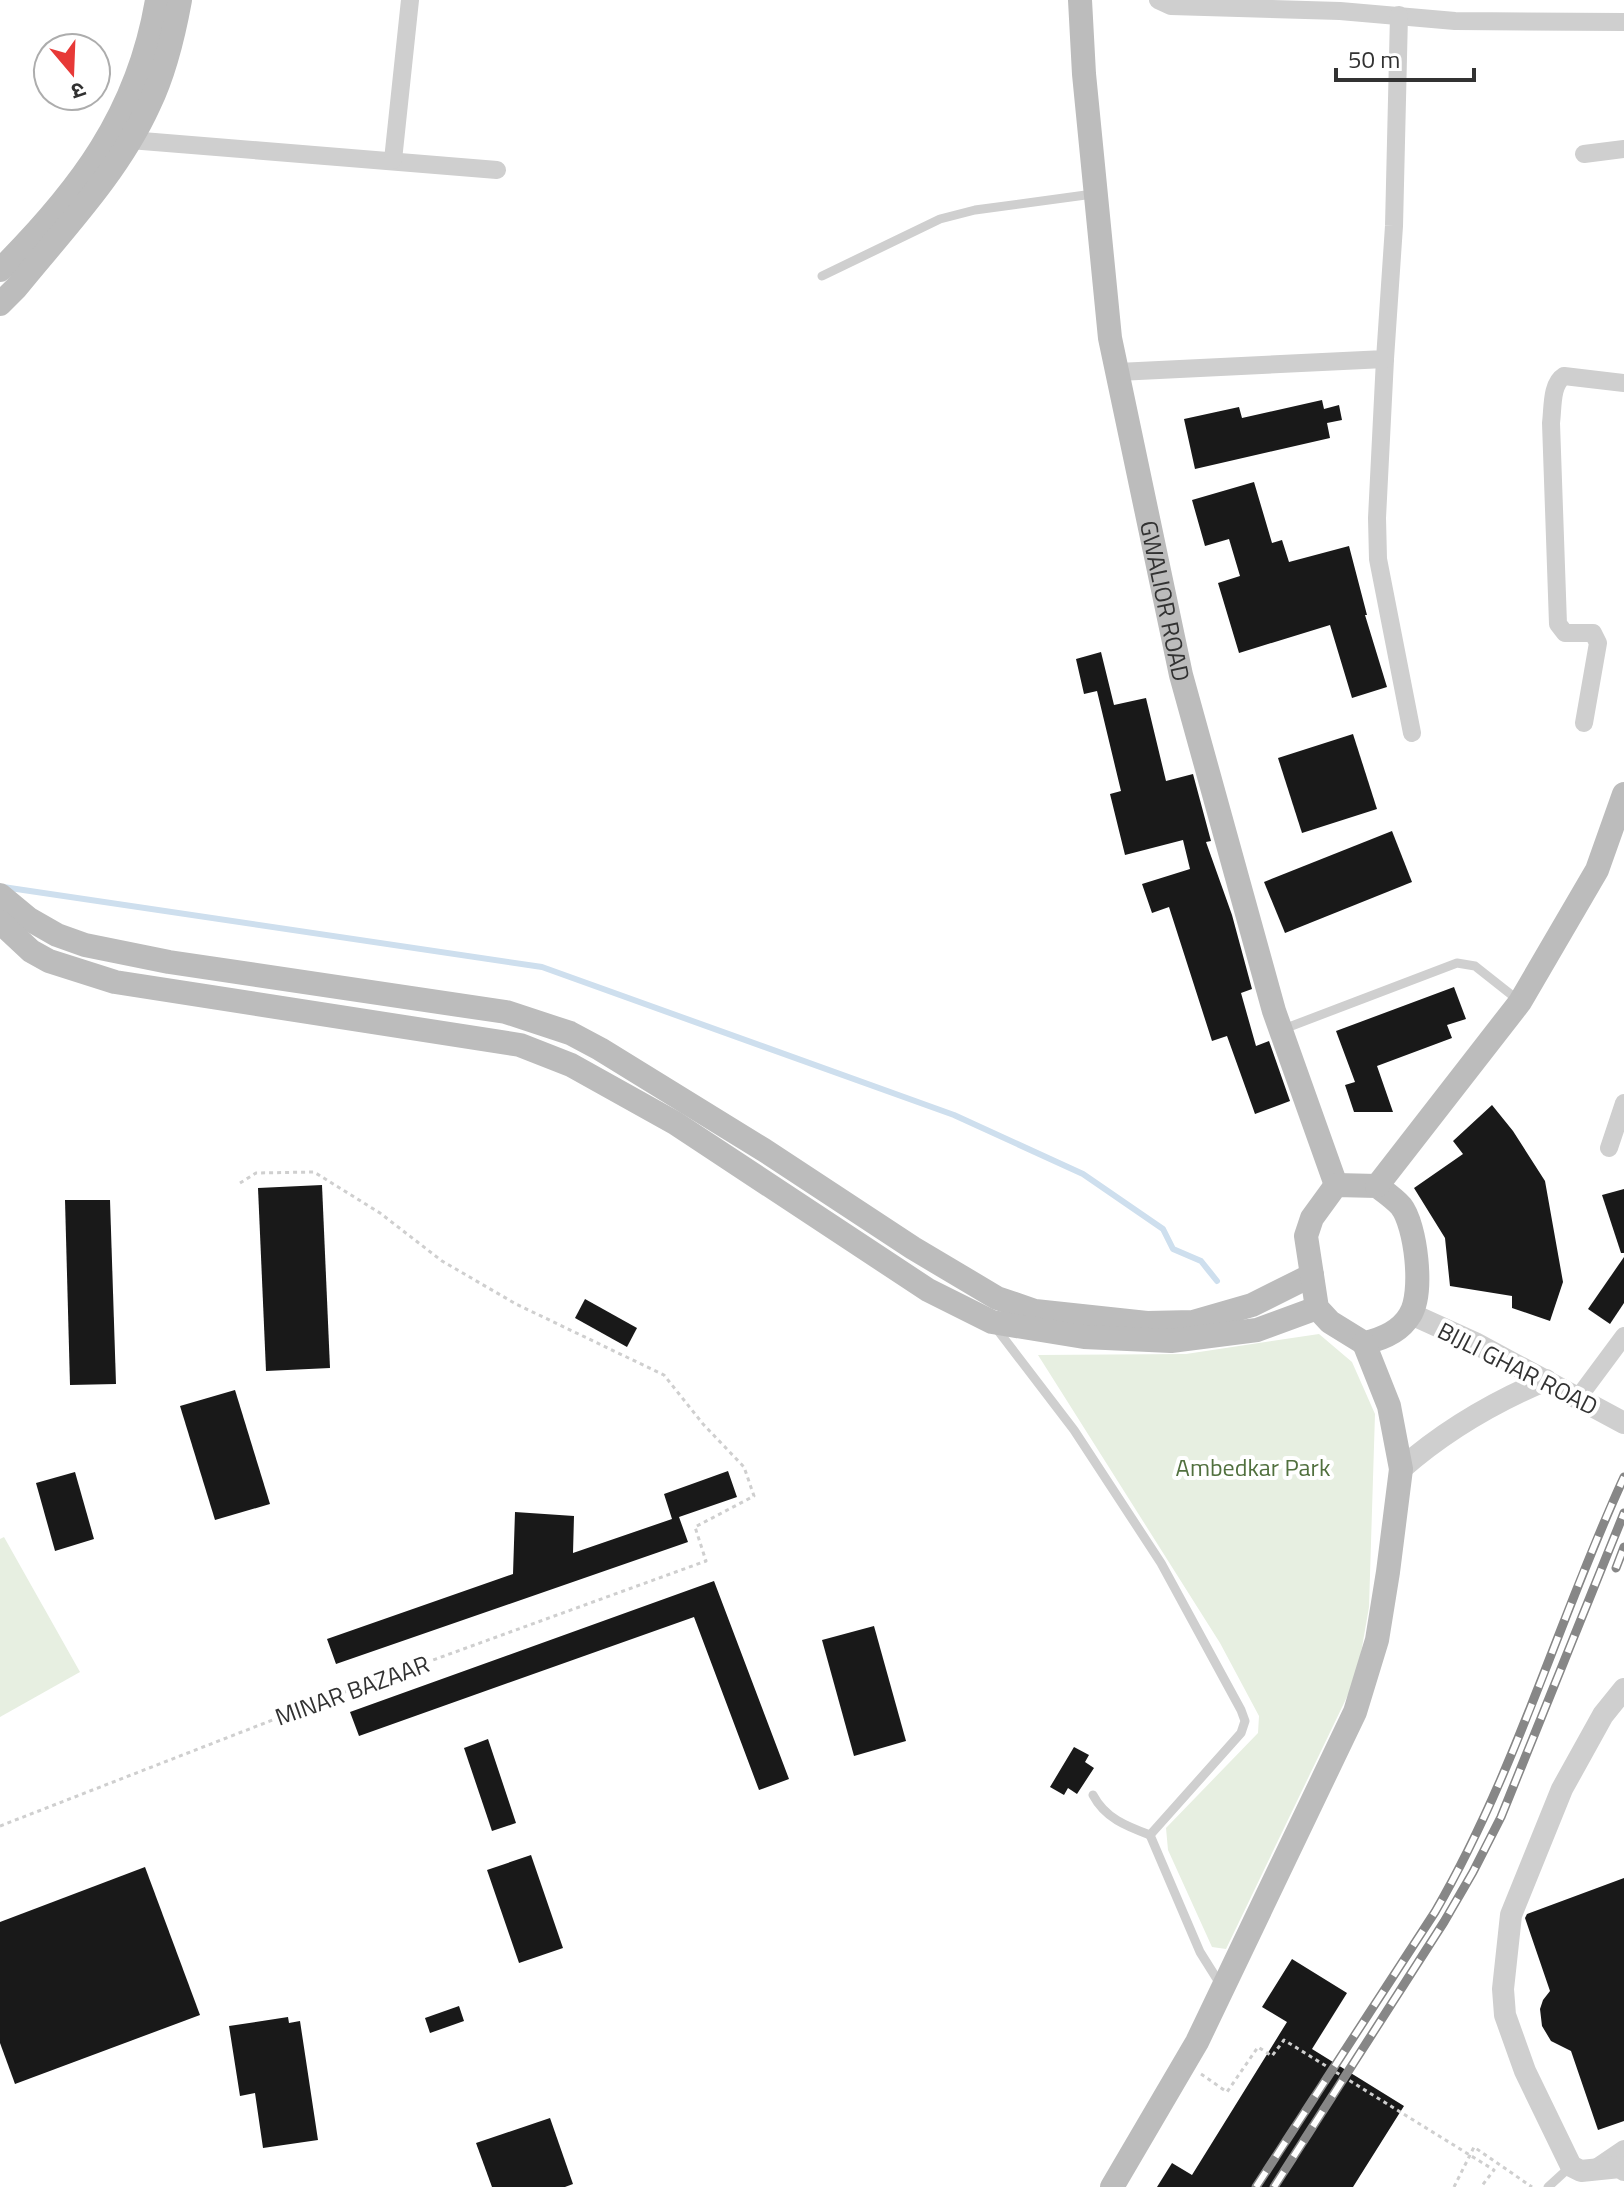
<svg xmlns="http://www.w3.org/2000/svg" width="1624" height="2187" viewBox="0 0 1624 2187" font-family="'Titillium Web','Noto Sans Devanagari',sans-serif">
  <rect width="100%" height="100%" fill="#fff"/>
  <g fill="#e7efe1">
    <polygon points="1319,1334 1352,1362 1375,1414 1369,1607 1357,1676 1226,1949 1212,1947 1168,1850 1166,1828 1258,1733 1259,1716 1220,1643 1038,1355 1186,1354"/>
    <polygon points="4,1537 80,1672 0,1717 0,1539"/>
  </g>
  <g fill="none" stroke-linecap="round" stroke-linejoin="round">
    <polyline stroke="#cedfee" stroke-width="6" points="3,887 542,967 954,1115 1083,1174 1163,1229 1173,1249 1201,1261 1217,1281"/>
  </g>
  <g fill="#191919">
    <polygon points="1322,400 1324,409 1339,405 1342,420 1327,423 1330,438 1195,469 1184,419 1239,407 1242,418"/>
    <polygon points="1254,482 1272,543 1282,540 1289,562 1349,546 1367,615 1365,615 1387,687 1352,698 1330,625 1239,653 1218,583 1240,576 1229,539 1205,546 1192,500"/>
    <polygon points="1101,652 1114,705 1146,698 1166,781 1193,774 1211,841 1206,842 1232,915 1252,989 1241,993 1256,1046 1269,1041 1290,1101 1255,1114 1227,1036 1212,1041 1169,907 1152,913 1142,884 1190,869 1183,840 1125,855 1110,794 1121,791 1097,691 1084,694 1076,659"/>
    <polygon points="1353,734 1377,809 1302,833 1278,758"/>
    <polygon points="1392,831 1412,882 1285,933 1264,882"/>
    <polygon points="1454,987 1466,1019 1447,1025 1452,1038 1377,1066 1393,1112 1354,1112 1345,1085 1355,1082 1336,1031"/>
    <polygon points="1492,1105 1513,1131 1545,1181 1563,1282 1550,1321 1512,1308 1512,1296 1450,1286 1445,1238 1414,1188 1463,1154 1453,1141"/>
    <polygon points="322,1185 330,1368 266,1371 258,1188"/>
    <polygon points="1624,1189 1624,1253 1621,1253 1602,1195"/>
    <polygon points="65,1200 110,1200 116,1384 70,1385"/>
    <polygon points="1624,1257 1624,1303 1610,1324 1588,1309"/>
    <polygon points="585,1299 637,1328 627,1347 575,1318"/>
    <polygon points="235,1390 270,1504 215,1520 180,1406"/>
    <polygon points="728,1471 737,1497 679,1517 688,1542 336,1664 327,1639 513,1574 515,1512 574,1516 573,1553 672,1519 664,1494"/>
    <polygon points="75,1472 94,1539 55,1551 36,1483"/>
    <polygon points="714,1581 789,1779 759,1790 694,1617 359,1736 350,1712"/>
    <polygon points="874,1626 906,1741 854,1756 822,1640"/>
    <polygon points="488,1739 516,1823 492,1831 464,1748"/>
    <polygon points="1074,1747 1089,1755 1085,1762 1094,1768 1077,1794 1068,1788 1064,1795 1050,1787"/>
    <polygon points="531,1855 563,1948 519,1963 487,1870"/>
    <polygon points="145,1867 200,2015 15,2084 0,2043 0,1922"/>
    <polygon points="1624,1878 1624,2121 1598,2130 1571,2051 1551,2041 1542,2026 1540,2009 1543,2000 1550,1991 1525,1918 1527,1914"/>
    <polygon points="1292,1959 1347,1993 1312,2049 1404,2106 1353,2187 1157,2187 1172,2163 1192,2175 1287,2022 1262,2007"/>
    <polygon points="459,2006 464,2021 430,2033 425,2018"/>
    <polygon points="288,2017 289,2023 300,2021 318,2140 263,2148 255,2093 240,2096 229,2026"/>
    <polygon points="550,2118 573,2184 565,2187 492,2187 476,2143"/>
  </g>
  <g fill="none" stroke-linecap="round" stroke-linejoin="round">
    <g stroke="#cfcfcf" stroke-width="3" stroke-dasharray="4 4" stroke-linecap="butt">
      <polyline points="0,1826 342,1693 706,1561 695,1527 754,1496 744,1467 703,1424 664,1375 516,1304 442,1261 380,1213 314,1172 256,1173 240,1183"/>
      <polyline points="1201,2074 1227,2092 1258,2047 1272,2056 1284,2040 1494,2170 1481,2187"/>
      <polyline points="1454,2187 1474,2147 1532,2187"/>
    </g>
    <g stroke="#cfcfcf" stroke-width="9">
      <polyline points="822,276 940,219 975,210 1093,194"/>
      <polyline points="1281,1030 1457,963 1475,966 1518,1000"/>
      <path d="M996,1328L1074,1430L1161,1563L1241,1710L1245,1721L1241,1733L1150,1835C1126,1826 1105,1818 1093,1795"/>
      <polyline points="1150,1835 1200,1952 1222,1987"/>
      <polyline points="1548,2187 1571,2166"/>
    </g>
    <g stroke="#cfcfcf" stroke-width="18">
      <polyline points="1158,0 1171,6 1340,11 1455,21 1624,22"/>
      <polyline points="130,140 497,170"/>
      <polyline points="1584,154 1624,149"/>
      <polyline points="393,160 410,0"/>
      <polyline points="1385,359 1377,518 1378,559 1412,733"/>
      <polyline points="1118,372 1385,359 1394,226 1399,15"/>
      <path d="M1584,723L1598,643L1593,633H1565L1558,624L1551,423C1553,408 1551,384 1564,376L1624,383"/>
      <polyline points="1609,1148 1624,1103"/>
      <polyline points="1578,1398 1624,1336"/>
      <polyline points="1596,2168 1624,2149"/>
    </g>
    <g stroke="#cfcfcf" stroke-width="22">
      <polyline points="1411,1314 1475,1343 1624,1423"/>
      <path d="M1401,1469C1443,1432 1494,1402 1546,1380"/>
      <polyline points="1624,1689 1603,1715 1562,1789 1511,1915 1503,1989 1505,2015 1525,2071 1571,2166 1581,2171 1620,2167 1624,2170"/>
    </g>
    <g stroke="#bcbcbc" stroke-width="24">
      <path id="s1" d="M1080,0L1084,74L1110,338L1181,675L1274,1011L1336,1185"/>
      <path d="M0,270C79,191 138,114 157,0"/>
      <path d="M0,304L16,288C63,230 118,173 149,105C163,76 174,33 180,0"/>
      <polyline points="0,895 29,919 57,935 85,945 169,962 506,1012 570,1033 600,1049 764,1150 913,1248 997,1298 1035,1311 1147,1323 1193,1322 1252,1305 1312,1275"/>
      <polyline points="0,922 31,951 49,961 115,982 520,1045 571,1065 675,1123 928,1290 992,1322 1084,1337 1171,1341 1257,1330 1317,1308"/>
      <path d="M1336,1185L1377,1186C1385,1192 1395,1199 1401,1206C1416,1225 1424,1293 1410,1315C1400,1332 1383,1339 1364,1343L1330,1322L1317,1308L1306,1236L1312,1218Z"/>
      <polyline points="1377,1186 1520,1002 1597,870 1624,794"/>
      <polyline points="1112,2187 1197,2042 1355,1712 1377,1640 1388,1572 1401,1469 1389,1406 1364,1343"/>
    </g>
    <g stroke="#878787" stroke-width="9">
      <g id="rail">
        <polyline points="1616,1568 1624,1547"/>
        <path d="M1256,2187L1435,1912C1515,1774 1558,1621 1624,1477"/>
        <polyline points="1274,2187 1444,1922 1473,1872 1501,1817 1624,1513"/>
      </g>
    </g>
    <use href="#rail" stroke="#fff" stroke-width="6" stroke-dasharray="18" stroke-linecap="butt"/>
  </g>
  <g text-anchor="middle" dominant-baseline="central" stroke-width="8" stroke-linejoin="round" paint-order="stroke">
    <g font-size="24" fill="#323232" stroke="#fff">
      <text stroke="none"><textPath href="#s1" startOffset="608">GWALIOR ROAD</textPath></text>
      <text transform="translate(1518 1368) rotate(27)">BIJLI GHAR ROAD</text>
      <text transform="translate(352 1690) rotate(-20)">MINAR BAZAAR</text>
    </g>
    <g font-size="24" fill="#51703e" stroke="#fff">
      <text x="1253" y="1467">Ambedkar Park</text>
    </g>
  </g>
  <g transform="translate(72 72) rotate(161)"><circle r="38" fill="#ffffff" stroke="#adadad" stroke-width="2"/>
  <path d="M0-6L14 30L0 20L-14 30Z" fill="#e73937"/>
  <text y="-12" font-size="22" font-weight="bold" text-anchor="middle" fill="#323232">उ</text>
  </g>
  <path d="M1336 68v12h138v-12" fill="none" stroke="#323232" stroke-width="4"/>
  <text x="1348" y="68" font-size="24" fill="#323232" stroke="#ffffff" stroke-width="6" paint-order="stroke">50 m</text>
</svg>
